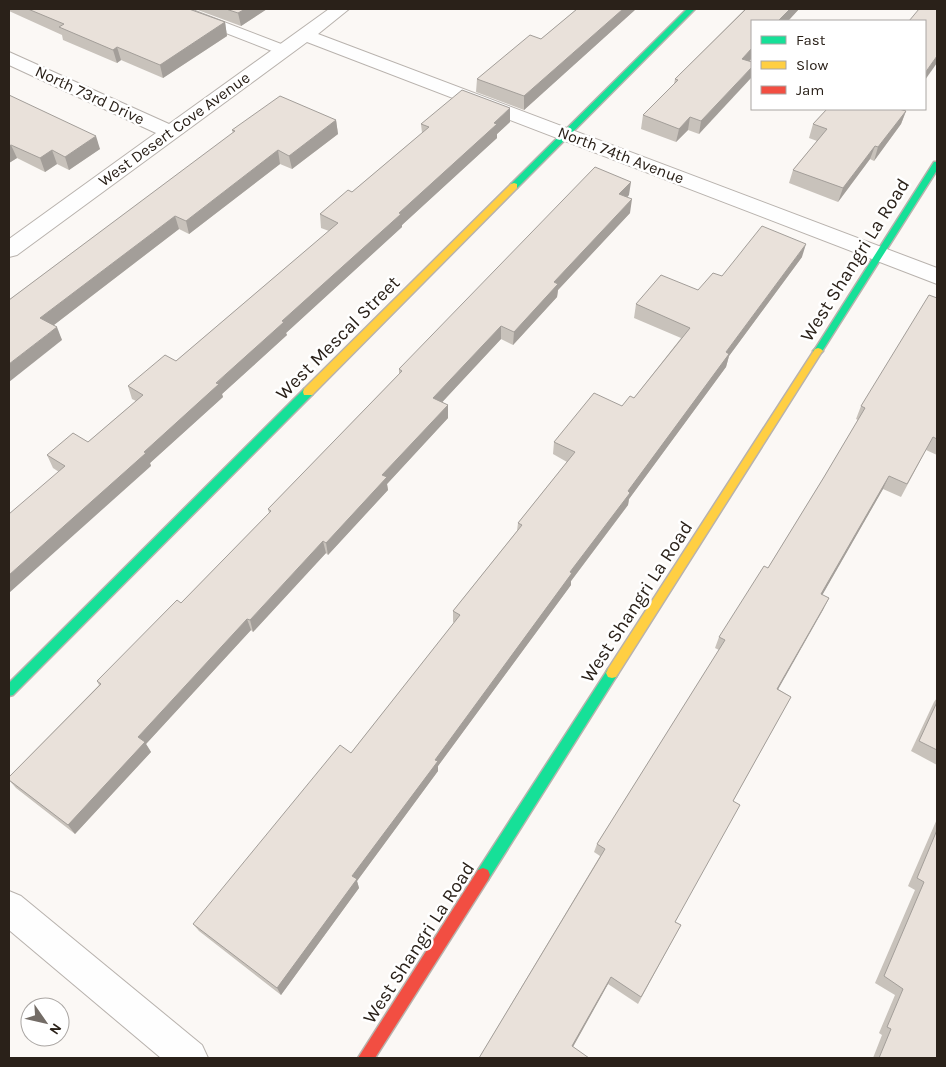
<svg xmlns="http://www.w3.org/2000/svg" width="946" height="1067" viewBox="0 0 946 1067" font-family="Karla,sans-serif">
  <rect width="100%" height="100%" fill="#fbf8f5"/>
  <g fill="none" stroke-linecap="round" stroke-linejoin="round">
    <g stroke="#b8b2ad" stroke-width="2">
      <polygon id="lane" points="169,9 190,9 289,47 291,50 289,53 277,53 172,12"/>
    </g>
    <g stroke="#b8b2ad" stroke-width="2">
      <g id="street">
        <polygon points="329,9 349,9 318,34 937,268 937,284 307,42 17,255 9,257 9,239 156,133 9,65 9,52 169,124"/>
        <polygon points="9,891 21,896 202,1045 208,1058 161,1058 9,930"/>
      </g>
    </g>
    <g stroke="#b8b2ad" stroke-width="3">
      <g id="fast">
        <polygon points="687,9 695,9 517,188 511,188 511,184"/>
        <polygon points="934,162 937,162 937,170 821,353 815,353 813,351 815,349"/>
        <polygon points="308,388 313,392 312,395 13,695 9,696 9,683 304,389"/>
        <polygon points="612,668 616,669 618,673 616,677 488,880 483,882 478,880 476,875 478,870 608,669"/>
      </g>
    </g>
    <g stroke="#b8b2ad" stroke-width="3">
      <g id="slow">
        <polygon points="514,183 517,184 517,188 312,395 304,395 303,392 304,389 511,184"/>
        <polygon points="818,348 821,349 823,351 821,353 616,677 612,678 608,677 606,673 608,669 815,349"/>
      </g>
    </g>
    <g stroke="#b8b2ad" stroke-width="3">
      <polygon id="jam" points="483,868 488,870 490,875 488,880 375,1058 358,1058 478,870"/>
    </g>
    <use href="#lane" fill="#fefefe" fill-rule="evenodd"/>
    <use href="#street" fill="#fefefe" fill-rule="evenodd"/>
    <use href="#fast" fill="#16e098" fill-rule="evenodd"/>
    <use href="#slow" fill="#ffcf43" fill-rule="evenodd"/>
    <use href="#jam" fill="#f24e42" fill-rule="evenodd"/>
  </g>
  <g fill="#c8c2bb">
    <polygon points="9,9 189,9 225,22 227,36 163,78 121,60 117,63 63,40 62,35 9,11"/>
    <polygon points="195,9 267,9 241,26"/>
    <polygon points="577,9 636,9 524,110 476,92 477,79 541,39"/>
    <polygon points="745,9 799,9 788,21 752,21 752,58 699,134 688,130 676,142 641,129 643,115 674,84 675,79"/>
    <polygon points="9,95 100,149 69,170 57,164 45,172 17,158 9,163"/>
    <polygon points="827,109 904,109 903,110 906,111 901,124 874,161 870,159 838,202 789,183 793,170 817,141 809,138 813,124"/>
    <polygon points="336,120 338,134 292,169 280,164 189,234 179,229 54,325 62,340 9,300 233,133 232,130"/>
    <polygon points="510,122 497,134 497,138 402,225 402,227 286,333 287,335 222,394 223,397 150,463 151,466 59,472 53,468 47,455 88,442 136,401 132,399 128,386 176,361 329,231 321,228 320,214 352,192 422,133 421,124"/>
    <polygon points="629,195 627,198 630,213 558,290 557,297 513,345 501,339 442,402 448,405 448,418 387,484 388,490 328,555 326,553 253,632 251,630 146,744 151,752 75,834 16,788 9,780 9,777 99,685 97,681 181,603 269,513 268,509 399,374 399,369"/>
    <polygon points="802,257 729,356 726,367 629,499 628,505 571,581 571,585 438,766 438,771 357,881 359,888 281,995 199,931 193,924 351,753 454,623 453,622 453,611 517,531 518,523 567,462 553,454 554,442 622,406 634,398 681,338 634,318 636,304 698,290 722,276"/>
    <polygon points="937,298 937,455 926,450 901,497 883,489 822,595 829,598 778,689 791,697 733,801 675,922 681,925 638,1004 608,984 573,1047 479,1058 600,856 594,852 597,844 719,650 715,648 719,637 768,568 824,477 858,420 856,419 861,406"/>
    <polygon points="937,698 937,765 911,751 934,702"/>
    <polygon points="937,819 937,1058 873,1058 882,1035 879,1033 895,995 875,983 915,890 908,886"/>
  </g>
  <g fill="#a39e99">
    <polygon points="245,9 267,9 241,26 238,13"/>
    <polygon points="623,9 636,9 524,110 524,96"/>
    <polygon points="790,9 799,9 788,21 778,21"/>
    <polygon points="225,22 227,36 163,78 160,65"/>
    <polygon points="117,47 121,60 117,63 113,50"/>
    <polygon points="752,48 752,58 739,72 742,59"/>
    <polygon points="937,56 937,63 925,80 925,73"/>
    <polygon points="752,67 752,77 699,134 701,121"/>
    <polygon points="510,108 510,122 497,134 497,138 402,225 402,227 286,333 287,335 222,394 223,397 150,463 151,466 9,593 9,575 144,452 282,321"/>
    <polygon points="906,111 901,124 874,161 878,147"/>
    <polygon points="690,117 688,130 676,142 679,129"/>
    <polygon points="336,120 338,134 292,169 289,156"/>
    <polygon points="96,136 100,149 69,170 65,157"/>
    <polygon points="11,145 17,158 9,163 9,146"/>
    <polygon points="875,146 870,159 838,202 843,188"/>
    <polygon points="52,150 57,164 45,172 40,158"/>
    <polygon points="278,150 280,164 189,234 186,221"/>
    <polygon points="631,182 629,195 617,208 619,194"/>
    <polygon points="632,199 630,213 558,290 557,297 513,345 514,332 554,282"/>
    <polygon points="175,216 179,229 46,331 40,318"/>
    <polygon points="806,244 802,257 729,356 726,367 629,499 628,505 571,581 571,585 438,766 438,771 357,881 359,888 281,995 277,988 352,876 435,760 570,572 726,352"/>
    <polygon points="501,326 501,339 434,411 433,398"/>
    <polygon points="57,327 62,340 9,382 9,364"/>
    <polygon points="448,405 448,418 387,484 388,490 328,555 326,543 382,475"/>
    <polygon points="889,476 883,489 816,606 821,594"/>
    <polygon points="323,541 326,553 253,632 250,620"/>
    <polygon points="829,598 823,610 772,700 777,689"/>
    <polygon points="247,619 251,630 146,744 151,752 75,834 68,825 138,737"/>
    <polygon points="611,977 608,984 570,1052 572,1046"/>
  </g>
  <g fill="#e9e1da" stroke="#a39e99">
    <polygon points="28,9 189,9 225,22 160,65 117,47 113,50 59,27 64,24"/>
    <polygon points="226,9 245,9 238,13"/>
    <polygon points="577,9 623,9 524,96 477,79 530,35 541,39"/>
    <polygon points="746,9 790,9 778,21 752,21 752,48 742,59 752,62 752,67 701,121 690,117 679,129 643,115 678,80 675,79"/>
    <polygon points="919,9 937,9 937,56 925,73 925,21 909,21"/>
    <polygon points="462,90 510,108 494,123 497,124 399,213 401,214 282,321 284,322 216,383 219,384 144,452 146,453 9,575 9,514 65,466 47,455 73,433 88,442 143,395 128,386 165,355 176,361 338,223 320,214 348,190 352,192 429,127 421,124"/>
    <polygon points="9,95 96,136 65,157 52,150 40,158 11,145 9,146"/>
    <polygon points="280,96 336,120 289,156 278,150 186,221 175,216 40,318 57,327 9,364 9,300 235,131 232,130"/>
    <polygon points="827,109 899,109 906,111 878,147 875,146 843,188 793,170 827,129 813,124"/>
    <polygon points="595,167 631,182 619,194 632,199 554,282 558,284 514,332 501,326 433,398 448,405 382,475 387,477 326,543 323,541 250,620 247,619 138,737 145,742 68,825 9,780 9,777 101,684 97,681 177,600 181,603 271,511 268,509 402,371 399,369"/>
    <polygon points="762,226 806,244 726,352 729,354 628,491 630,493 570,572 572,573 435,760 438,761 352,876 357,879 277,988 193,924 340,745 351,753 460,615 453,611 522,525 518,523 575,452 554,442 594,393 622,406 630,396 634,398 690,328 636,304 661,275 698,290 713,273 722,276"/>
    <polygon points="929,295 937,298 937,439 933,437 907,484 889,476 821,594 829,598 777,689 791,697 733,801 740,805 675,922 681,925 641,997 611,977 572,1046 589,1058 479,1058 605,849 597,844 725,640 719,637 764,566 768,568 824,477 865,408 861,406"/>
    <polygon points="937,702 937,750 919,741"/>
    <polygon points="937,830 937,1058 879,1058 891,1029 887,1027 903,989 884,976 924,882 917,878"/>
  </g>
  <g text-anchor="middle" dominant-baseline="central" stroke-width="5" stroke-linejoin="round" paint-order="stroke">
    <g font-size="16" fill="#2a2119" stroke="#fff">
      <text transform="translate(90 95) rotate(25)">North 73rd Drive</text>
      <text transform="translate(174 129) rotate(-36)">West Desert Cove Avenue</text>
      <text transform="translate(621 155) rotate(21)">North 74th Avenue</text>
    </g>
    <g font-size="19" fill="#2a2119" stroke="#fff">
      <text transform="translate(855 260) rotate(-58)">West Shangri La Road</text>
      <text transform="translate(338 338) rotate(-45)">West Mescal Street</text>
      <text transform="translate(637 602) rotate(-57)">West Shangri La Road</text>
      <text transform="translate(419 943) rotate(-57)">West Shangri La Road</text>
    </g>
  </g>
  <rect width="946" height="1067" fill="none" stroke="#2a2119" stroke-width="20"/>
  <rect x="751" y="20" width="175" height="90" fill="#ffffff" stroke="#aaa6a3"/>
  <rect x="761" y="36" width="25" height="8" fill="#16e098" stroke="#aaa6a3"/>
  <text x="796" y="45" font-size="15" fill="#2a2119">Fast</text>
  <rect x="761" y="61" width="25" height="8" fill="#ffcf43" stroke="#aaa6a3"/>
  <text x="796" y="70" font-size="15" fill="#2a2119">Slow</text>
  <rect x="761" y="86" width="25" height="8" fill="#f24e42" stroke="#aaa6a3"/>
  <text x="796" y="95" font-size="15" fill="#2a2119">Jam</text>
  <g transform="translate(45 1022) rotate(124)"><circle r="24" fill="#ffffff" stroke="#aaa6a3"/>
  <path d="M0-4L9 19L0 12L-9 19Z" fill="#736c66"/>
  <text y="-8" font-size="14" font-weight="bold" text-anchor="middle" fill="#2a2119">N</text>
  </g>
</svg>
